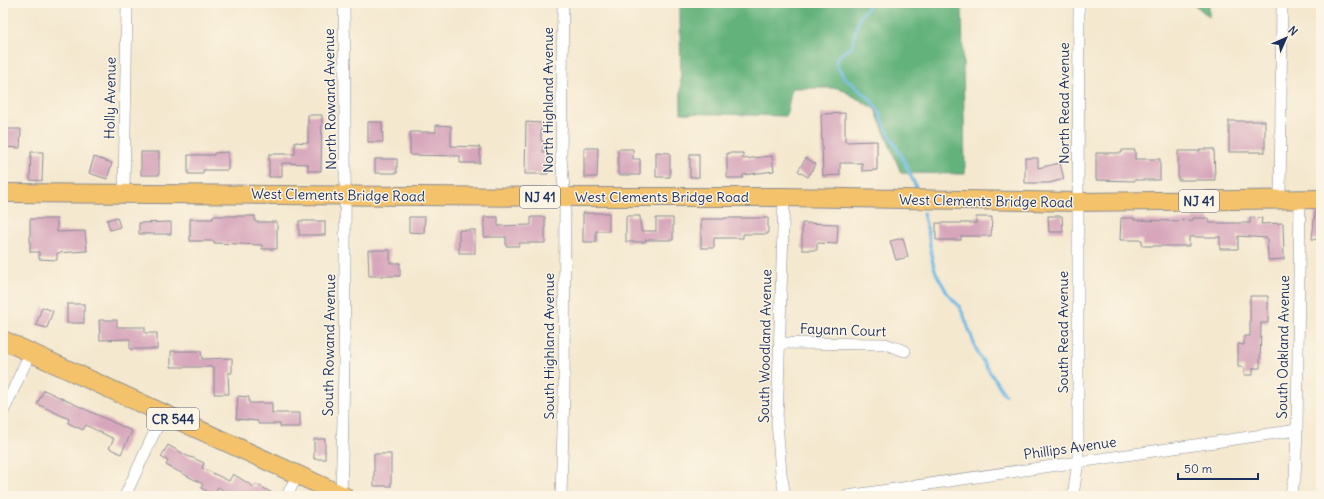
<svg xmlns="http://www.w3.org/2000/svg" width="1324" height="499" viewBox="0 0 1324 499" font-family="Delius,sans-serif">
  <rect width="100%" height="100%" fill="#fcf5e5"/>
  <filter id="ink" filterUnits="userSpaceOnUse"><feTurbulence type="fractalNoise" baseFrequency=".025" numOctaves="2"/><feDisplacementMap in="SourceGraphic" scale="8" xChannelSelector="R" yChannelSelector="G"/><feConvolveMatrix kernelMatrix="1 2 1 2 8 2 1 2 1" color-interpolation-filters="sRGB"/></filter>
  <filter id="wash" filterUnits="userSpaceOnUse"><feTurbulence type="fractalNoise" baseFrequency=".012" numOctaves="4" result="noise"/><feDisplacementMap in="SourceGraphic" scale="16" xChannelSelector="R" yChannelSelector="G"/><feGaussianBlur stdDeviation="0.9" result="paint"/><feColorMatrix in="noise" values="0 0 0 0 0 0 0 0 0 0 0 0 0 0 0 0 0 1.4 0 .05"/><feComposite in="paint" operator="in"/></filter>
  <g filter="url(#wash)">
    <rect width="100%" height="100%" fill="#f4e8cf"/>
    <g fill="#64b27c" stroke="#40706d">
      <polygon points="680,3 962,3 965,174 901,173 875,109 839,88 792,88 786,116 681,113"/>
      <polygon points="1193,3 1209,3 1209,17"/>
    </g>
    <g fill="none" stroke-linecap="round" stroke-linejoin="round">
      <g stroke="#6cb9e6" stroke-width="3">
        <polyline points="871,3 860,16 856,28 852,47 840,55 836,61 836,65 844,77 869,98 878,110 889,134 902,157 916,187"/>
        <polyline points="923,213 928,232 933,264 937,275 948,294 959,306 964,316 978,354 1005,395"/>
      </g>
    </g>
    <g id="blocks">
      <g fill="#d7a6bb">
        <polygon points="845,113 845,142 877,141 877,170 862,171 862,163 840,163 840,175 823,176 821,114"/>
        <polygon points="308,115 322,115 321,171 308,171 308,164 282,163 282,177 269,177 269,154 295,154 295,142 308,143"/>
        <rect x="1229" y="121" width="36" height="31"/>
        <polygon points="368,122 382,122 383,142 368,142"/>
        <polygon points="526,122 541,123 541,141 543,141 543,152 548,152 548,174 525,174"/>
        <polygon points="436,125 451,126 451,146 480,147 480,163 460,163 460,156 410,155 410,132 436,132"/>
        <polygon points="3,129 21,129 20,148 3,147"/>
        <polygon points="584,148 598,148 597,177 584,177"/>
        <polygon points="618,149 633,149 633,159 640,159 640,175 618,175"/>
        <polygon points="1200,149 1214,149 1215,180 1178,180 1178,151 1200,151"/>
        <polygon points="1122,150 1135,150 1135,159 1160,159 1160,180 1135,180 1135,181 1096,180 1096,153 1122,153"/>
        <polygon points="31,152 43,152 42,181 30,180"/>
        <rect x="141" y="152" width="18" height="23"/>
        <polygon points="228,152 228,170 203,170 203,174 188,174 188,155 214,155 214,153"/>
        <polygon points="656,152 670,153 670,177 656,177"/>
        <polygon points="727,153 743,153 743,159 772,156 774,171 743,175 743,178 727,178"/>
        <rect x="690" y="154" width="9" height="23"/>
        <polygon points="94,157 112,163 107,179 89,173"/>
        <polygon points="806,158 816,164 808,177 798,171"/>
        <polygon points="1025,158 1038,158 1038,168 1060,163 1064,179 1049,183 1025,183"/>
        <rect x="375" y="159" width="22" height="14"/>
        <polygon points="1315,212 1321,212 1321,240 1312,239"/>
        <polygon points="583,213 609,213 609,231 596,231 596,242 583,242"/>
        <polygon points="213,216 255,216 255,222 277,222 277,249 262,249 262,245 214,243 214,241 190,241 190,219 213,219"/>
        <polygon points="626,216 640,216 641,231 656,231 656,218 673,218 673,240 645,240 645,242 626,242"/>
        <polygon points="1048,216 1062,216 1063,232 1049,232"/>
        <polygon points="117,217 120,227 110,230 107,220"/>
        <polygon points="409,217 425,217 424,233 409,232"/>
        <polygon points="484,217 498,217 498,226 531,225 531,217 545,217 545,243 519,243 519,246 506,246 506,237 484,237"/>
        <polygon points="976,217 992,217 991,236 961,236 961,240 936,240 936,223 976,223"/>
        <polygon points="1250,217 1262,218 1261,224 1283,223 1284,259 1268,260 1267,238 1238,236 1238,249 1220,249 1220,237 1189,237 1189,246 1142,246 1142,240 1120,240 1121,218 1134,218 1134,220 1172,221 1193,220 1193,218 1209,218 1210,223 1250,223"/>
        <polygon points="724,218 768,218 768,234 743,234 743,238 714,238 714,248 701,248 701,219 724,219"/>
        <polygon points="30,219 57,219 57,232 85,231 87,251 57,253 57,260 39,259 39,252 30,252"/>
        <rect x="299" y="221" width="26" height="14"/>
        <polygon points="171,222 171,234 139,234 139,223"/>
        <polygon points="802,223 838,224 837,244 817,243 817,250 802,250"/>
        <rect x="459" y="230" width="16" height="23"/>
        <polygon points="903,238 908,257 896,260 890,241"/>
        <polygon points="368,250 390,250 390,263 400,263 400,276 369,276"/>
        <polygon points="1250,296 1268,296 1268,323 1261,323 1260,368 1253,368 1253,375 1244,375 1244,367 1238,367 1238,344 1244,345 1244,336 1250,336"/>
        <rect x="67" y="304" width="17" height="19"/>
        <polygon points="42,307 53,311 47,328 36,325"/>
        <polygon points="99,320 117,320 117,327 145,327 145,333 157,333 157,349 130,349 130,339 100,340"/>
        <polygon points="171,351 201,351 202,359 232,358 232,373 228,373 229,394 214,394 214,367 171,367"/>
        <polygon points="44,390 132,431 121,454 109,448 114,439 86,425 83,430 68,423 69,419 37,404"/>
        <polygon points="238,396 249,397 249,403 272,403 272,413 300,413 300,427 280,427 280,424 258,424 258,421 236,419"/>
        <rect x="314" y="439" width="11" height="20"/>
        <polygon points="168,445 191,458 191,457 204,463 202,468 229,481 233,474 254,487 256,484 278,496 232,496 218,487 214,495 201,488 203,484 166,465 168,461 161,457"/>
        <rect x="374" y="454" width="17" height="32"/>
      </g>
    </g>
  </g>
  <g filter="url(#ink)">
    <use href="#blocks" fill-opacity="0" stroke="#888c96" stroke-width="1"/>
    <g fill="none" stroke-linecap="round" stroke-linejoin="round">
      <g stroke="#888c96" stroke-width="12">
        <g id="street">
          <polyline points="124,193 127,3"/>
          <polyline points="784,197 777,422 781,473 785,496"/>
          <polyline points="1280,199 1282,3"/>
          <polyline points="779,343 885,344 905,351"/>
          <polyline points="3,412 30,353"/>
          <path d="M341,495C346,331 346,167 344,3"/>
          <polyline points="125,496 163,414"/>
          <polyline points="287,496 297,475"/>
          <polyline points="561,496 564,395 565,197 561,158 563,3"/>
          <polyline points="847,496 1297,430"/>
          <polyline points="1073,496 1078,461 1078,202 1079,3"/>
          <polyline points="1290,496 1295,478 1297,430 1300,199"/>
        </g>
      </g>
      <g stroke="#888c96" stroke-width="20">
        <g id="primary">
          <polyline points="3,193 565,197 784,197 1078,202 1321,199"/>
          <polyline points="3,340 344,496"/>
        </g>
      </g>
      <use href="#street" stroke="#fff" stroke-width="11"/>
      <use href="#primary" stroke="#f4c26a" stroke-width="18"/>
    </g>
  </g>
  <g text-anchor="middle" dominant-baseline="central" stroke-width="3" stroke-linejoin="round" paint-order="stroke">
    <g fill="#fcf5e5" stroke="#5e6a86" stroke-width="1">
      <rect x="520" y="186" width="40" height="22" rx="3"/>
      <rect x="1179" y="190" width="40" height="22" rx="3"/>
      <rect x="147" y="408" width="52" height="22" rx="3"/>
    </g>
    <g font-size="13" font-weight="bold" fill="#1b2f5e">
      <text x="540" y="197">NJ 41</text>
      <text x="1199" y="201">NJ 41</text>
      <text x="173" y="419">CR 544</text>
    </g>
    <g font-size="14" fill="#1b2f5e" stroke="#fcf5e5">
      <text transform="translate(110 98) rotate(-89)">Holly Avenue</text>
      <text transform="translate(330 99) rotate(-91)">North Rowand Avenue</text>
      <text transform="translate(548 100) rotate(-90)">North Highland Avenue</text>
      <text transform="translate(1064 103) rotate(-90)">North Read Avenue</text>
      <text transform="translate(338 195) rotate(1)">West Clements Bridge Road</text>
      <text x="662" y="197">West Clements Bridge Road</text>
      <text transform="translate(986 201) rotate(1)">West Clements Bridge Road</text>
      <text transform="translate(843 330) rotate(2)">Fayann Court</text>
      <text transform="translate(1063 332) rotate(-90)">South Read Avenue</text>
      <text transform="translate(329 345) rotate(-89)">South Rowand Avenue</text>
      <text transform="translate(549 346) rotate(-90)">South Highland Avenue</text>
      <text transform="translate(765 346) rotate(-89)">South Woodland Avenue</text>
      <text transform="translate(1283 347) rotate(-89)">South Oakland Avenue</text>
      <text transform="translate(1070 448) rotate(-8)">Phillips Avenue</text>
    </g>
  </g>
  <rect width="1324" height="499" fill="none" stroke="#fcf5e5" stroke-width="16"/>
  <g transform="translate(1286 38) rotate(45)" stroke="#fcf5e5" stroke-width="3" paint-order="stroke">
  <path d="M0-3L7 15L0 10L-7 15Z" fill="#1b2f5e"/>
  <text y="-6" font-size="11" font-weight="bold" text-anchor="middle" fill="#1b2f5e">N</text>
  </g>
  <path d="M1178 473v6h80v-6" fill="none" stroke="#1b2f5e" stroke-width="2"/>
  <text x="1184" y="473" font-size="12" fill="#1b2f5e" stroke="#fcf5e5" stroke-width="3" paint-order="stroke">50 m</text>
</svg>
